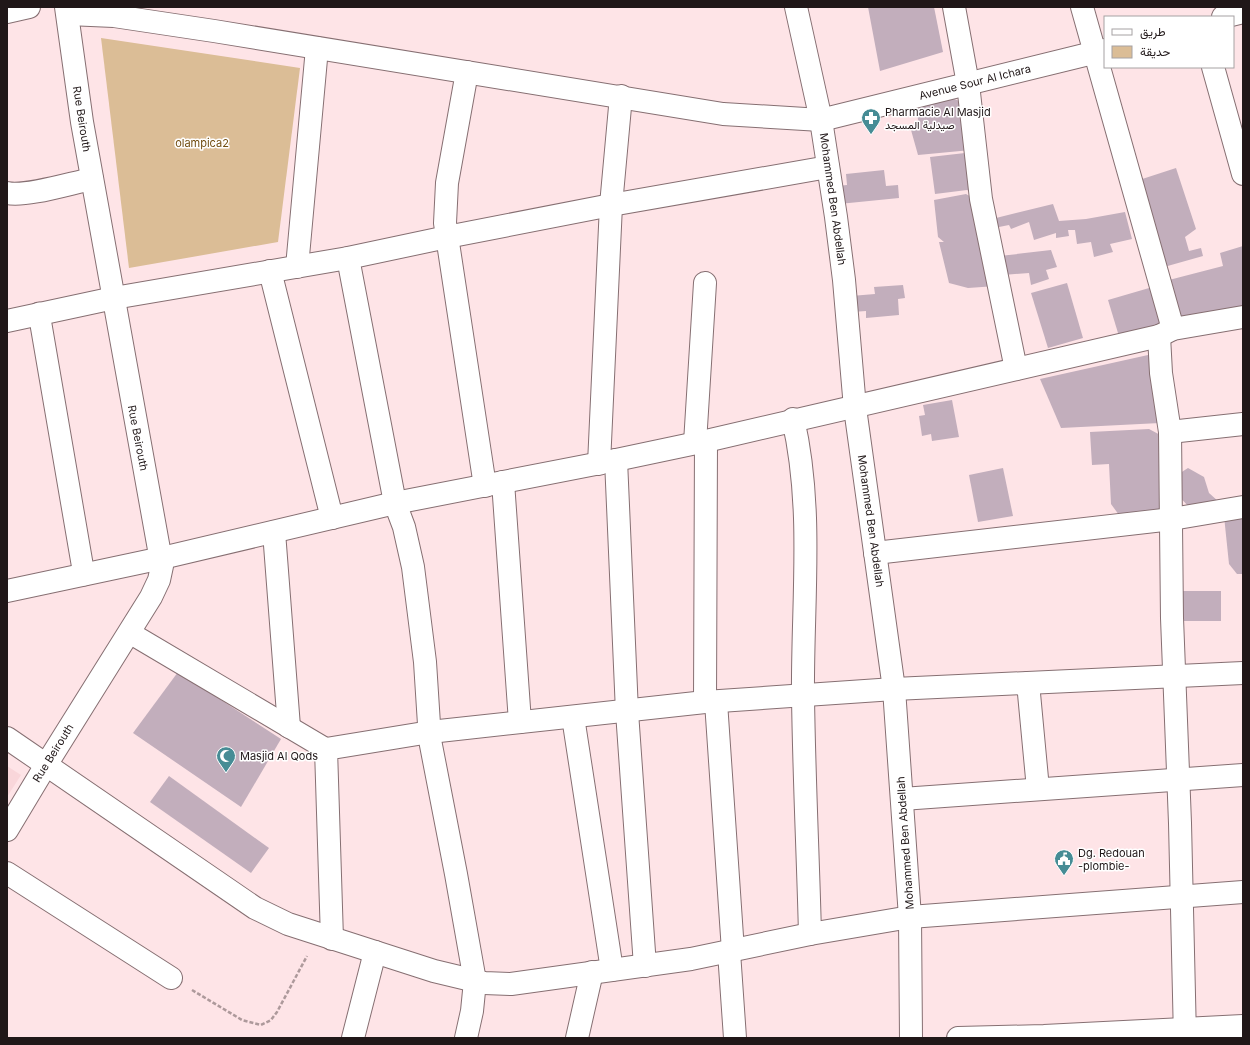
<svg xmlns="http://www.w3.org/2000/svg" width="1250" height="1045" viewBox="0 0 1250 1045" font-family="Inter,Vazirmatn,sans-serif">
  <rect width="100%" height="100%" fill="#fee4e7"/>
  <polygon fill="#f9d6da" points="7,766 21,775 7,797"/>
  <polygon fill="#dbbd96" points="101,38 300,68 278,242 129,268"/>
  <g fill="#c2aebc">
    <polygon points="868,7 934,7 943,52 880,71"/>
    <polygon points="954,99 968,104 971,150 918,155 911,130 919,126 916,106"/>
    <polygon points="965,153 973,160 979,196 967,190 935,194 930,157"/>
    <polygon points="1176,168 1196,229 1185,237 1189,251 1201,248 1203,256 1164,267 1133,182"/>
    <polygon points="884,170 886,186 898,185 899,198 839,204 837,186 847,185 846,174"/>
    <polygon points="966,194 978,201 996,286 968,288 949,283 939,242 944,242 938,237 934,200"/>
    <polygon points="1053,204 1059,221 1086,219 1125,212 1132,239 1110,244 1113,252 1094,257 1091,242 1077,244 1075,230 1068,230 1069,236 1056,238 1056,233 1034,240 1029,222 1011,229 1009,225 989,229 988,220"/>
    <polygon points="1243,246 1243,312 1190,324 1178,313 1169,280 1223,266 1220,253"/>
    <polygon points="1051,250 1057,267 1046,270 1049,279 1031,285 1029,273 1003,275 1000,256"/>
    <polygon points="1067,283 1083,338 1048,348 1031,293"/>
    <polygon points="903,285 905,298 898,299 899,315 866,318 866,311 852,312 851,296 875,294 874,287"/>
    <polygon points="1156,286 1168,327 1128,339 1118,333 1108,300"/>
    <polygon points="1148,355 1156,360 1160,423 1061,428 1040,379"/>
    <polygon points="952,400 959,437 932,441 931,434 922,436 919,416 925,415 923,405"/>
    <polygon points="1149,429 1166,438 1161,513 1119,515 1111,504 1109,464 1092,465 1090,432"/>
    <polygon points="1003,468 1013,516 978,522 969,475"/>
    <polygon points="1188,468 1204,477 1209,493 1219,502 1189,507 1176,493 1174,477"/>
    <polygon points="1243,515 1243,574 1237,574 1229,564 1224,516"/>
    <rect x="1176" y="591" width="45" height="30"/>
    <polygon points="178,672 281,739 241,807 133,733"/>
    <polygon points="169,776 269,848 251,873 150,802"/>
  </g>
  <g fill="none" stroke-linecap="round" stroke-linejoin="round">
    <g stroke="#866f72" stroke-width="23">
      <g id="pedestrian">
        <polyline points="39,313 84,575"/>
        <polyline points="130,633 326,749"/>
      </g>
    </g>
    <g stroke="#866f72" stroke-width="24">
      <g id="minor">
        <polyline points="954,7 968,84 981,199 1016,369"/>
        <polyline points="1082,7 1173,329"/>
        <polyline points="7,12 29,7"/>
        <polyline points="68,14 114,16 214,31 723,114 821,120 1105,50"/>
        <polyline points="1223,17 1243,12"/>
        <polyline points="1213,67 1243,174"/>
        <polyline points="467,72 447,183 445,223 485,486"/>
        <path d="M7,193C27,197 71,183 92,179"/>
        <polyline points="348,258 395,503 404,527 413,567 425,662 430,740 456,874 475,981 472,1011 466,1038"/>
        <polyline points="297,267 317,48"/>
        <polyline points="270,271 332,518"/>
        <polyline points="7,321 114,298 348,258 447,237 611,205 828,167"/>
        <polyline points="1159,336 1161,373 1170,432 1172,618 1180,823 1185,1038"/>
        <path d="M793,419C814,509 802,605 803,696C804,776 808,855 810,934"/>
        <polyline points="1170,432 1243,424"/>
        <polyline points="695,443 705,283"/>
        <polyline points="616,460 627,712 645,966"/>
        <polyline points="599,464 611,205 621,96"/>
        <polyline points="503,482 520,722"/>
        <polyline points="274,532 289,727"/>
        <polyline points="875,553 1172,519 1243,507"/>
        <polyline points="7,591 162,558 395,503 616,460 706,441 1159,336 1173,329 1243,317"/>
        <polyline points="1028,683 1038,789"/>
        <polyline points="705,702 706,441"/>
        <polyline points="716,702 733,951"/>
        <polyline points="573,717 612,970"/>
        <polyline points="7,738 255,908 288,924 434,971 484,983 511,984 691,959 810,934 910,917 1243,892"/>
        <polyline points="902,799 1243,775"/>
        <polyline points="7,830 46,765 151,597 159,580 162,566 82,122 66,7"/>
        <polyline points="7,873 171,978"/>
        <polyline points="332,939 326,749 430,732 705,702 894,689 1243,673"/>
        <polyline points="729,952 735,1038"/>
        <polyline points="353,1038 375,952"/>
        <polyline points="577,1038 592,972"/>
        <polyline points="958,1038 1044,1036 1243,1026"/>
      </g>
    </g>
    <g stroke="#866f72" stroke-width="24">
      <polyline id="tertiary" points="796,7 821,120 836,217 844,280 855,408 894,689 910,917 911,1038"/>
    </g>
    <polyline stroke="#ad999b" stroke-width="2.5" stroke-dasharray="4 2" stroke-linecap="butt" points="192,990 242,1020 261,1025 271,1020 277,1012 307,956"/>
    <use href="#pedestrian" stroke="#fff" stroke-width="21"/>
    <use href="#minor" stroke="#fff" stroke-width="22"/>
    <use href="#tertiary" stroke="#fff" stroke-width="22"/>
  </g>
  <defs>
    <g id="pharmacy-pin" transform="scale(1)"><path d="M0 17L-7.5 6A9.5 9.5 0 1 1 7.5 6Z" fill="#468c95" stroke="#fff"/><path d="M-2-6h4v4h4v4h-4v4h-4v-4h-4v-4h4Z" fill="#fff"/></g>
    <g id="mosque-pin" transform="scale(1)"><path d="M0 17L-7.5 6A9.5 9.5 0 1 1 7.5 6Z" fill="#468c95" stroke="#fff"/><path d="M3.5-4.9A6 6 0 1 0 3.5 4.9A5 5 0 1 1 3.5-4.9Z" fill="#fff"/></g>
    <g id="civic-pin" transform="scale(1)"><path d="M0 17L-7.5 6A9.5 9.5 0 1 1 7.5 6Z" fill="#468c95" stroke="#fff"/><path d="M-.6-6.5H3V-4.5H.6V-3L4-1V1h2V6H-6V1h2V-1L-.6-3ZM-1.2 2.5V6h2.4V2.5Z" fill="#fff"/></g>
  </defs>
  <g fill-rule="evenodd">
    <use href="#pharmacy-pin" x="871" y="118"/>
    <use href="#mosque-pin" x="226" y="756"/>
    <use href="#civic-pin" x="1064" y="859"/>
  </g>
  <g text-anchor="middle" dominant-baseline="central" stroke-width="3" stroke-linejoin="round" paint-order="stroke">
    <g font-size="11" fill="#201718" stroke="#fff">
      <text transform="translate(975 82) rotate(-14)">Avenue Sour Al Ichara</text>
      <text transform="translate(82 119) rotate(81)">Rue Beirouth</text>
      <text transform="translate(833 199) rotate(82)">Mohammed Ben Abdellah</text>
      <text transform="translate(138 438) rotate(79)">Rue Beirouth</text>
      <text transform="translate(871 521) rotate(82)">Mohammed Ben Abdellah</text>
      <text transform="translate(53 753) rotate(-58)">Rue Beirouth</text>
      <text transform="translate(905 843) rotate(-94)">Mohammed Ben Abdellah</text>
    </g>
    <g font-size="11" fill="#201718" stroke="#fff" text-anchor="start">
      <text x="885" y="112">Pharmacie Al Masjid<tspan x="885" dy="13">صيدلية المسجد</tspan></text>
      <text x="240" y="756">Masjid Al Qods</text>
      <text x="1078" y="853">Dg. Redouan<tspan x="1078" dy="13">-plombie-</tspan></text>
    </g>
    <g font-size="11" fill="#724e11" stroke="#fff">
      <text x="202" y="143">olampica2</text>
    </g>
  </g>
  <rect width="1250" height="1045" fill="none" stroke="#201718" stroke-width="16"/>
  <rect x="1104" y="16" width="130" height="52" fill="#ffffff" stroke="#a6a2a3"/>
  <rect x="1112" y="29" width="20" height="6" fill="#ffffff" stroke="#a6a2a3"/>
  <text x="1140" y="36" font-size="12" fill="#201718">طريق</text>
  <rect x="1112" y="46" width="20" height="12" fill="#dbbd96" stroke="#a6a2a3"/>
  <text x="1140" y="56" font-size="12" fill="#201718">حديقة</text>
</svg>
